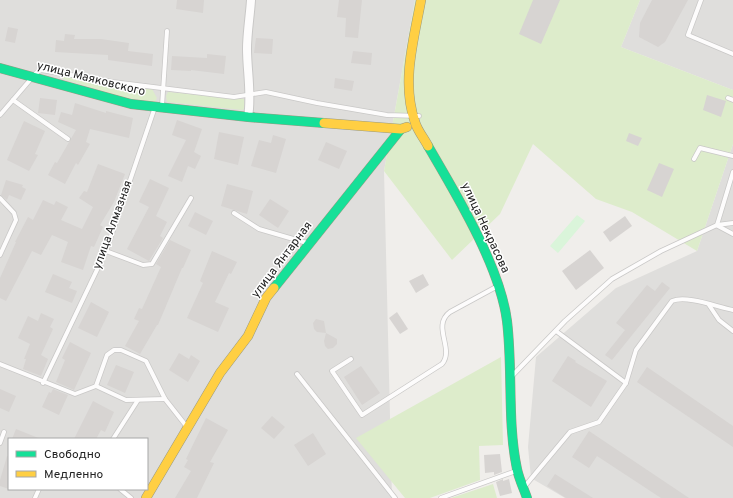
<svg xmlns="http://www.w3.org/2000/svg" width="733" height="498" viewBox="0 0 733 498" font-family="Overpass,sans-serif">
  <rect width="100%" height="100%" fill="#f0eeeb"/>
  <g fill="#dfdedc" fill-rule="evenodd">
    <path d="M0,0H415L384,171L392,498H0ZM9,439H147V489H9Z"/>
    <polygon points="640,0 733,0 733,90 621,47"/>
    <polygon points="733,144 733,498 565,498 531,478 528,447 536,357 616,288 697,251"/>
  </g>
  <g fill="#ddeccb">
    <polygon points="415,0 640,0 621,47 733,90 733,144 697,251 632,212 596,199 533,144 500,214 452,260 384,171"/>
    <polygon points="64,75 110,84 152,89 157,98 155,102 126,98 63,79 62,78"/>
    <polygon points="168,92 244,99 245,106 243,110 167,102 166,96"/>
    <polygon points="501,357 503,445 479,446 480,480 430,498 405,498 356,438"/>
    <polygon points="493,484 497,498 451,498"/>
  </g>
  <polygon fill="#daf5da" points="577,215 585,221 558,253 550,246"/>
  <g fill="#d7d4d2">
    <polygon points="177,0 204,0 203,13 176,9"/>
    <polygon points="339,0 362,0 358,38 345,37 346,18 337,17"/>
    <polygon points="533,0 560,0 541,44 519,34"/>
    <polygon points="652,0 688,0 665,42 658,47 639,37 640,23"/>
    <polygon points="8,27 18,29 15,43 5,41"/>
    <polygon points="65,34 75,35 74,39 101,39 129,43 128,51 153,54 152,66 108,60 108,55 55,52 56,40 64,41"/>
    <polygon points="256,38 273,39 272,54 254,53"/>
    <polygon points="353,51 372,53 371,65 351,63"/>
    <polygon points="207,54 226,56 224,74 191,70 191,71 171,70 172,56 207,58"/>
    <polygon points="335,78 354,81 352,91 334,88"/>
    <polygon points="707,95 726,101 721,117 703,110"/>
    <polygon points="40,98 57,100 55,115 38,113"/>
    <polygon points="75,103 106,113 106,111 133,118 129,138 90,129 86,142 90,144 78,165 76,163 65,184 48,175 55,162 57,163 76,130 58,122 61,112 72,115"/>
    <polygon points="177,120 202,129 194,152 201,156 195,169 188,166 182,182 168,176 186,140 172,135"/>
    <polygon points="24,121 45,131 35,154 38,155 29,171 7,160"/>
    <polygon points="219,132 244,137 238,165 214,159"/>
    <polygon points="629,133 642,138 638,146 626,141"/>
    <polygon points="273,135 286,139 276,173 251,166 259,140 271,143"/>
    <polygon points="326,142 347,151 339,169 318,160"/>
    <polygon points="659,163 674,169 662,197 647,190"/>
    <polygon points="98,164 125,174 114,202 100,225 103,227 94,247 91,246 83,270 61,262 68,242 52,235 41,255 32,251 6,301 0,298 0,278 16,242 15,242 28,217 33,220 43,200 54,205 56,201 68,207 61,220 82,229 93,207 79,198 84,191 87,192"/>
    <polygon points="150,179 169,188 156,216 167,222 160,236 163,238 149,261 127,249 149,207 139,202"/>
    <polygon points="6,180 23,185 22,187 26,189 21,200 9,195 7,200 1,195"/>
    <polygon points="227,184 253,191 247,214 221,206"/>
    <polygon points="270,199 289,211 278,228 259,215"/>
    <polygon points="195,212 213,221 206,235 188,226"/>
    <polygon points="625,216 632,226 610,242 603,232"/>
    <polygon points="170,240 191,250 183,268 182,268 158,325 157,325 140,354 125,346 139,321 134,319 139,308 142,309 161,267 156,264"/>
    <polygon points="590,250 604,268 576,290 562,271"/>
    <polygon points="212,251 237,262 231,274 229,273 215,302 229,308 218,332 187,318 203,283 200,281"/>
    <polygon points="53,274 72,282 69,288 77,291 72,303 45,292"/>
    <polygon points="423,274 429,285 416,293 409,281"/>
    <polygon points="662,282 670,288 612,360 605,355 625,330 616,323 647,285 655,291"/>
    <polygon points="91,302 109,312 97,337 78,328"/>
    <polygon points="397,312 408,329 400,334 389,318"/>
    <polygon points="41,313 54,319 50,327 53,329 41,355 48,359 41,376 23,369 26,359 24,359 30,344 18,338 28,316 38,321"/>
    <polygon points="316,319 324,321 326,333 337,339 337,344 333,348 328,349 325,346 324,341 326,333 317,332 314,329 313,323"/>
    <polygon points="70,342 91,353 74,390 56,382 65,360 62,358"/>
    <polygon points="179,353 189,359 191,355 200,361 188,382 169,370"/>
    <polygon points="568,356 576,361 575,362 607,381 591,407 552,381"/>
    <polygon points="116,365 134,372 125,393 107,385"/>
    <polygon points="361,366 380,393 362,405 344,377"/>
    <polygon points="647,367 733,426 733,447 637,382"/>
    <polygon points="0,389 16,396 9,412 0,408"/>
    <polygon points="53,389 68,395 59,415 42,407 49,392 51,393"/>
    <polygon points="93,401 114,412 105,432 101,430 96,439 74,439"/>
    <polygon points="272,416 285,427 274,439 261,428"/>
    <polygon points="206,418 228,430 210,462 214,463 197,498 175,498 191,471 184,467 188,460 186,459"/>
    <polygon points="16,429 41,439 12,439"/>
    <polygon points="589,431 689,498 661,498 597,456 589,468 572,457"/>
    <polygon points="313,433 326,454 308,466 294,445"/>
    <polygon points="500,454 502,472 494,475 494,472 485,473 484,455"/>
    <polygon points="7,456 9,457 9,489 0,486 0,480"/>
    <polygon points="555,474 593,498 566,498 547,486"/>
    <polygon points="503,479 503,481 509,479 512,493 500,496 496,482"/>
  </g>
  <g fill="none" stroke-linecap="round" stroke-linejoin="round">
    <g stroke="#c9c8c7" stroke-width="5.5">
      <g id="lane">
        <polyline points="701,0 688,35 733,54"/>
        <polyline points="728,98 733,100"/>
        <polyline points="13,100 68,139"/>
        <polyline points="162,106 167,31"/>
        <polyline points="0,115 36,73 41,70 113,82 234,97 266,92 317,103 387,115 419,116"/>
        <polyline points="694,159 700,148 733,156"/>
        <polyline points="0,198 14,213 16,220 0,255"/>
        <polyline points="234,213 259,229 307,243"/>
        <polyline points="717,225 733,172"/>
        <polyline points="718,226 733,234"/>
        <polyline points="106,251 143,265 152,264 191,198"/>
        <polyline points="709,305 719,320 733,331"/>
        <path d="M556,331L626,383L636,350L672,301C687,295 717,307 733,310"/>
        <path d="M351,359L332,371L362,415L442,364C455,349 431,326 450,312L496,287"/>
        <polyline points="0,364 75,394 96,386 107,355 114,350 121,350 146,361 165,399 187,427"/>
        <polyline points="297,374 395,498"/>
        <polyline points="512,376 565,321 612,279 661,251 717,225 733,223"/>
        <polyline points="43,383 106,251 155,107"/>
        <polyline points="96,386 126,400 165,399"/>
        <polyline points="113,439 138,400"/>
        <polyline points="0,443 4,432"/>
        <polyline points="525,486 570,432 599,422 626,383"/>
        <polyline points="120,489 131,498"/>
        <polyline points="35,498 39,489"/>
        <polyline points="441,498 516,471"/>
      </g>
    </g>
    <g stroke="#c9c8c7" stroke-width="10">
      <path id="street" d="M248,117C252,95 247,71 247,49C247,33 250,16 251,0"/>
    </g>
    <g stroke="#999a82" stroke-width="10">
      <g id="fast">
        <polyline points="0,68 131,104 248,117 324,123"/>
        <path d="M428,146C456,194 500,266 507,321C513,370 507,421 517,469C519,479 524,489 527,498"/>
        <polyline points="274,288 401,129"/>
      </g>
    </g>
    <g stroke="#999a82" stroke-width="10">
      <g id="slow">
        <path d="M421,0C414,39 401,82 415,122C417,130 424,138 428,146"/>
        <polyline points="324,123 401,129 407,127"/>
        <polyline points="146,498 220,373 248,336 266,298 274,288"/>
      </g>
    </g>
    <use href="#lane" stroke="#fdfcfc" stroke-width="4"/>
    <use href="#street" stroke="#fdfcfc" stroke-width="8"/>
    <use href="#fast" stroke="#16e098" stroke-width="9"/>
    <use href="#slow" stroke="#ffcf43" stroke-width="9"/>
  </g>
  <g text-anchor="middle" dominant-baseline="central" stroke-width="3" stroke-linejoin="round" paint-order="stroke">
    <g font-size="12" fill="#222" stroke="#fff">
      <text transform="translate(91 79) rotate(14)">улица Маяковского</text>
      <text transform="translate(113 225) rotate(-70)">улица Алмазная</text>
      <text transform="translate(485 228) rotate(65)">улица Некрасова</text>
      <text transform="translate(282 260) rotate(-53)">улица Янтарная</text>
    </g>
  </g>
  <rect x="8" y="438" width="140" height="52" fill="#ffffff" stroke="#a7a7a7"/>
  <rect x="16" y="451" width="20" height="6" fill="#16e098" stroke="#a7a7a7"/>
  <text x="44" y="458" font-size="12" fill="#222222">Свободно</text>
  <rect x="16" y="471" width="20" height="6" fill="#ffcf43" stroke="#a7a7a7"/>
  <text x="44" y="478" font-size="12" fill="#222222">Медленно</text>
</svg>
